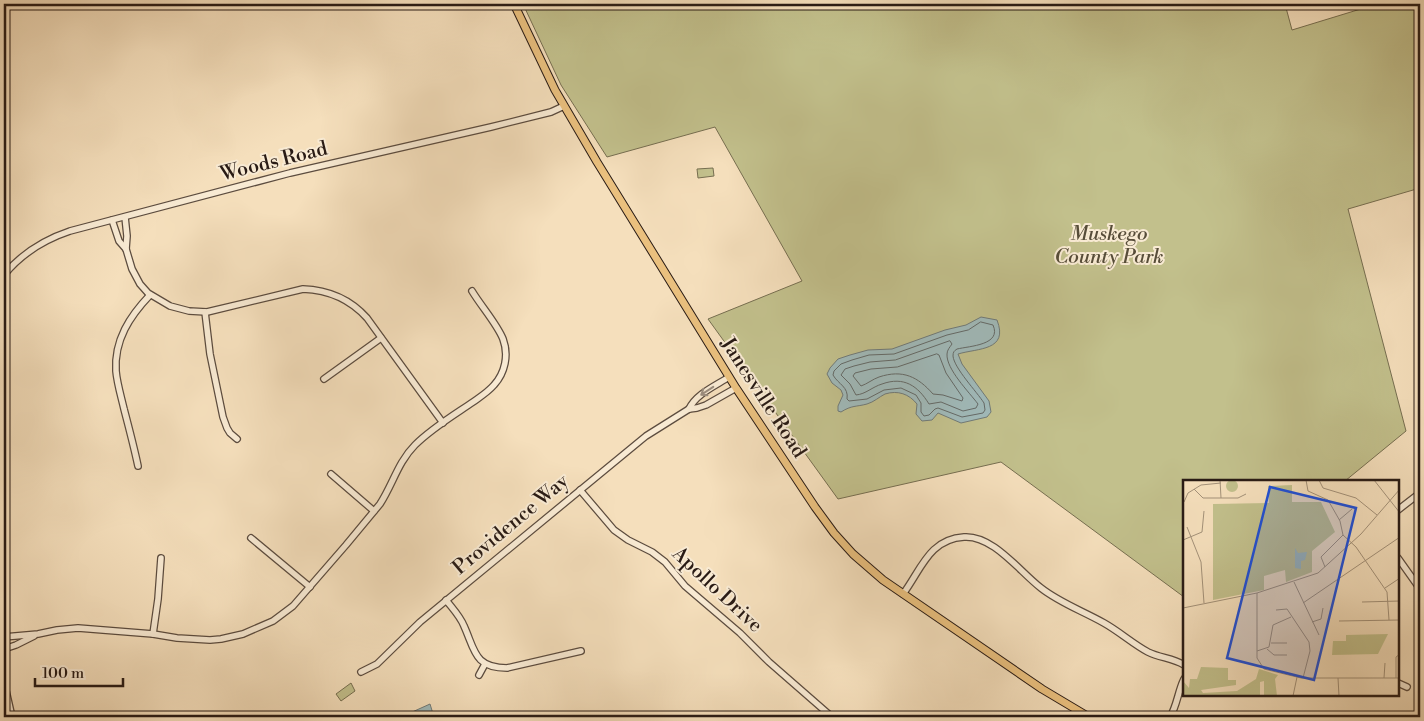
<svg xmlns="http://www.w3.org/2000/svg" width="1424" height="721" viewBox="0 0 1424 721" font-family="'Libre Bodoni',serif">
  <rect width="100%" height="100%" fill="#f5dfbc"/>
  <filter id="stains"><feTurbulence type="fractalNoise" baseFrequency=".004" numOctaves="4"/><feColorMatrix values="0 0 0 0 .2 0 0 0 0 .09 0 0 0 0 .02 0 0 0 .5 -.17"/></filter>
  <radialGradient id="worn" r=".72"><stop offset=".6" stop-color="#630" stop-opacity="0"/><stop offset="1" stop-color="#630" stop-opacity=".3"/></radialGradient>
  <g fill="#c2c08c" stroke="#766e50">
    <polygon points="523,4 1285,4 1292,30 1377,4 1420,4 1420,188 1348,209 1406,431 1345,481 1184,481 1184,597 1001,462 838,499 708,319 802,281 715,127 607,157 561,85"/>
    <polygon points="713,168 714,176 698,178 697,169"/>
    <polygon points="351,683 355,691 341,701 336,694"/>
  </g>
  <g fill="#a0baba" stroke="#707a78">
    <path d="M981,317L997,320C1009,351 978,348 958,354L962,364L989,401L991,412L987,417L961,423L938,413L932,420L922,421L916,414L917,404C909,394 898,390 885,394C879,397 874,402 867,404C856,407 852,405 841,412L838,411V406L843,395L841,390L832,383L827,374L830,368L838,359L850,355L868,350L892,349L945,330L966,325Z"/>
    <polygon points="430,704 434,717 401,717"/>
  </g>
  <g fill="none" stroke-linecap="round" stroke-linejoin="round">
    <g stroke="#646a68" stroke-width="1">
      <path d="M981,322L993,325C1002,345 970,346 957,349C954,351 953,352 953,356C954,368 977,392 984,403L985,410L983,413L962,417L938,408L935,409L929,415L924,416L921,412V403L916,395L901,388L884,390L867,399L849,401L847,399C849,387 838,384 833,375L834,371L841,364L852,360L869,355L894,354L947,335L968,330Z"/>
      <path d="M950,341L952,344C950,347 947,350 947,354C946,369 969,392 978,404L976,408L963,411L941,402L929,404C918,386 904,376 882,384C872,387 866,394 856,395L850,384L841,375L845,369L854,366L870,362L895,360Z"/>
      <path d="M937,354L939,355L946,373L963,398L962,401L943,395L933,394C918,377 903,369 879,377C873,379 867,384 861,386L853,376L855,373L871,369L897,367Z"/>
    </g>
    <g stroke="#5c4c3f" stroke-width="8">
      <g id="minor">
        <polyline points="125,217 127,236 126,249"/>
        <path d="M112,220L119,241L126,249L132,269L140,284L148,293L170,306L189,311L207,312L303,289C329,290 350,299 367,318L443,423"/>
        <path d="M4,275C22,253 43,240 70,231L290,173L491,127L551,112L564,106"/>
        <polyline points="205,312 210,354 223,417 227,428 230,433 237,439"/>
        <polyline points="324,379 381,338"/>
        <path d="M689,409C696,394 715,386 729,377"/>
        <path d="M138,466C134,447 129,428 124,409C121,396 117,383 116,371C114,340 130,316 150,295"/>
        <polyline points="331,474 374,511"/>
        <polyline points="580,490 614,530 628,540 652,552 665,562 685,586 740,633 769,662 832,717"/>
        <polyline points="1398,510 1420,493"/>
        <polyline points="251,538 310,587"/>
        <polyline points="1398,558 1420,589"/>
        <path d="M903,594C921,570 929,539 964,537C993,535 1019,571 1041,588C1060,603 1083,611 1104,623C1120,632 1133,644 1148,652C1160,658 1173,658 1184,665"/>
        <path d="M446,600C452,608 460,616 464,626C475,650 474,668 507,668L581,651"/>
        <polyline points="153,634 158,599 161,558"/>
        <path d="M4,637L38,634L57,630L78,628L153,634L177,638L210,640L221,639L243,634L273,621L293,606L346,545L380,504C393,484 398,462 415,445C432,428 454,415 473,402C480,397 488,392 494,385C505,373 509,355 503,339C497,324 481,306 472,291"/>
        <polyline points="4,649 16,645 34,636"/>
        <polyline points="361,672 377,664 420,622 646,436 689,409 697,408 706,405 736,388"/>
        <polyline points="479,675 485,664"/>
        <polyline points="4,682 12,717"/>
        <polyline points="1398,683 1407,687"/>
        <path d="M1170,717C1177,706 1178,691 1184,679"/>
      </g>
    </g>
    <g stroke="#291b15" stroke-width="9">
      <polyline id="major" points="514,4 555,90 597,162 736,388 815,507 834,533 853,554 883,580 1042,689 1089,717"/>
    </g>
    <use href="#minor" stroke="#f8ead3" stroke-width="5.5"/>
    <use href="#major" stroke="#eac07e" stroke-width="7"/>
  </g>
  <defs><path id="oneway-shaft" d="M-6 0H5M1.5-3L5.5 0L1.5 3" fill="none" stroke-width="1.6" stroke-linecap="round" stroke-linejoin="round" transform="scale(1.25)"/></defs>
  <use stroke="#9b8d7e" href="#oneway-shaft" transform="translate(707 391) rotate(147)"/>
  <g text-anchor="middle" dominant-baseline="central" stroke-width="4" stroke-linejoin="round" paint-order="stroke">
    <g font-size="20" fill="#291b15" stroke="#f8ead3">
      <text transform="translate(274 162) rotate(-14)">Woods Road</text>
      <text transform="translate(763 398) rotate(57)">Janesville Road</text>
      <text transform="translate(511 525) rotate(-40)">Providence Way</text>
      <text transform="translate(717 590) rotate(43)">Apollo Drive</text>
    </g>
    <g font-size="20" font-style="italic" fill="#574d39" stroke="#f8ead3">
      <text x="1109" y="234">Muskego<tspan x="1109" dy="23">County Park</tspan></text>
    </g>
  </g>
  <g transform="translate(1183 480)">
    <rect width="216" height="216" fill="#f5dfbc"/>
    <path d="M43 6a6 6 0 1 1 12 0a6 6 0 1 1-12 0ZM109,5V22H138L152,52L129,71V92L103,102L102,90L81,96V110L30,120V24L86,23L85,6ZM205,154L195,174L149,175L150,161H163V155ZM18,187L45,188V200H53V205L18,210L20,213L54,211L73,199L76,189L95,195L92,199L94,216H81V201L77,202V216H0V201L6,208L7,199H14Z" fill="#c2c08c"/>
    <path d="M112,68L115,73L124,72L122,80L118,81V89L112,88Z" fill="#a0baba"/>
    <path fill="none" stroke="#a39179" stroke-width="1" d="M37,0L38,18M123,0L125,11L145,20L157,41L160,55L173,67L204,112L206,140M136,0L140,8L173,18L194,35M191,0L217,33M11,9L20,18H55L63,14M1,22L5,13L18,5L38,3M156,40L169,29M4,47L18,82L21,123M0,60L19,52L21,31M142,87L138,77L160,55M111,102L136,155M202,108L217,98M74,113V178L81,189L118,198H217M179,122L217,121M120,123L217,57M0,128L74,113L135,93L178,54L217,9M93,130L104,129L126,162L127,171L120,198M156,141L217,140M129,142L138,139L140,128M88,163H104M84,169L91,175H104M74,171L86,167L90,145L108,137M155,198L156,216M201,198L202,183M213,198V177L217,174M110,216L114,197"/>
    <path fill="#1d4ed8" fill-opacity="0.15" stroke="#1d4ed8" stroke-width="2.5" d="M87,7L173,28L131,200L44,178Z"/>
    <rect width="216" height="216" fill="none" stroke="#291b15" stroke-width="2.5"/>
  </g>
  <rect width="1424" height="721" fill="none" stroke="#f5dfbc" stroke-width="20"/>
  <rect x="5" y="5" width="1414" height="711" fill="none" stroke="#291b15" stroke-width="2.5"/>
  <rect x="10" y="10" width="1404" height="701" fill="none" stroke="#291b15"/>
  <path d="M35 678v8h88v-8" fill="none" stroke="#291b15" stroke-width="2.5"/>
  <text x="42" y="678" font-size="15" fill="#291b15" stroke="#f8ead3" stroke-width="4" paint-order="stroke">100 m</text>
  <rect width="100%" height="100%" filter="url(#stains)"/>
  <rect width="100%" height="100%" fill="url(#worn)"/>
</svg>
